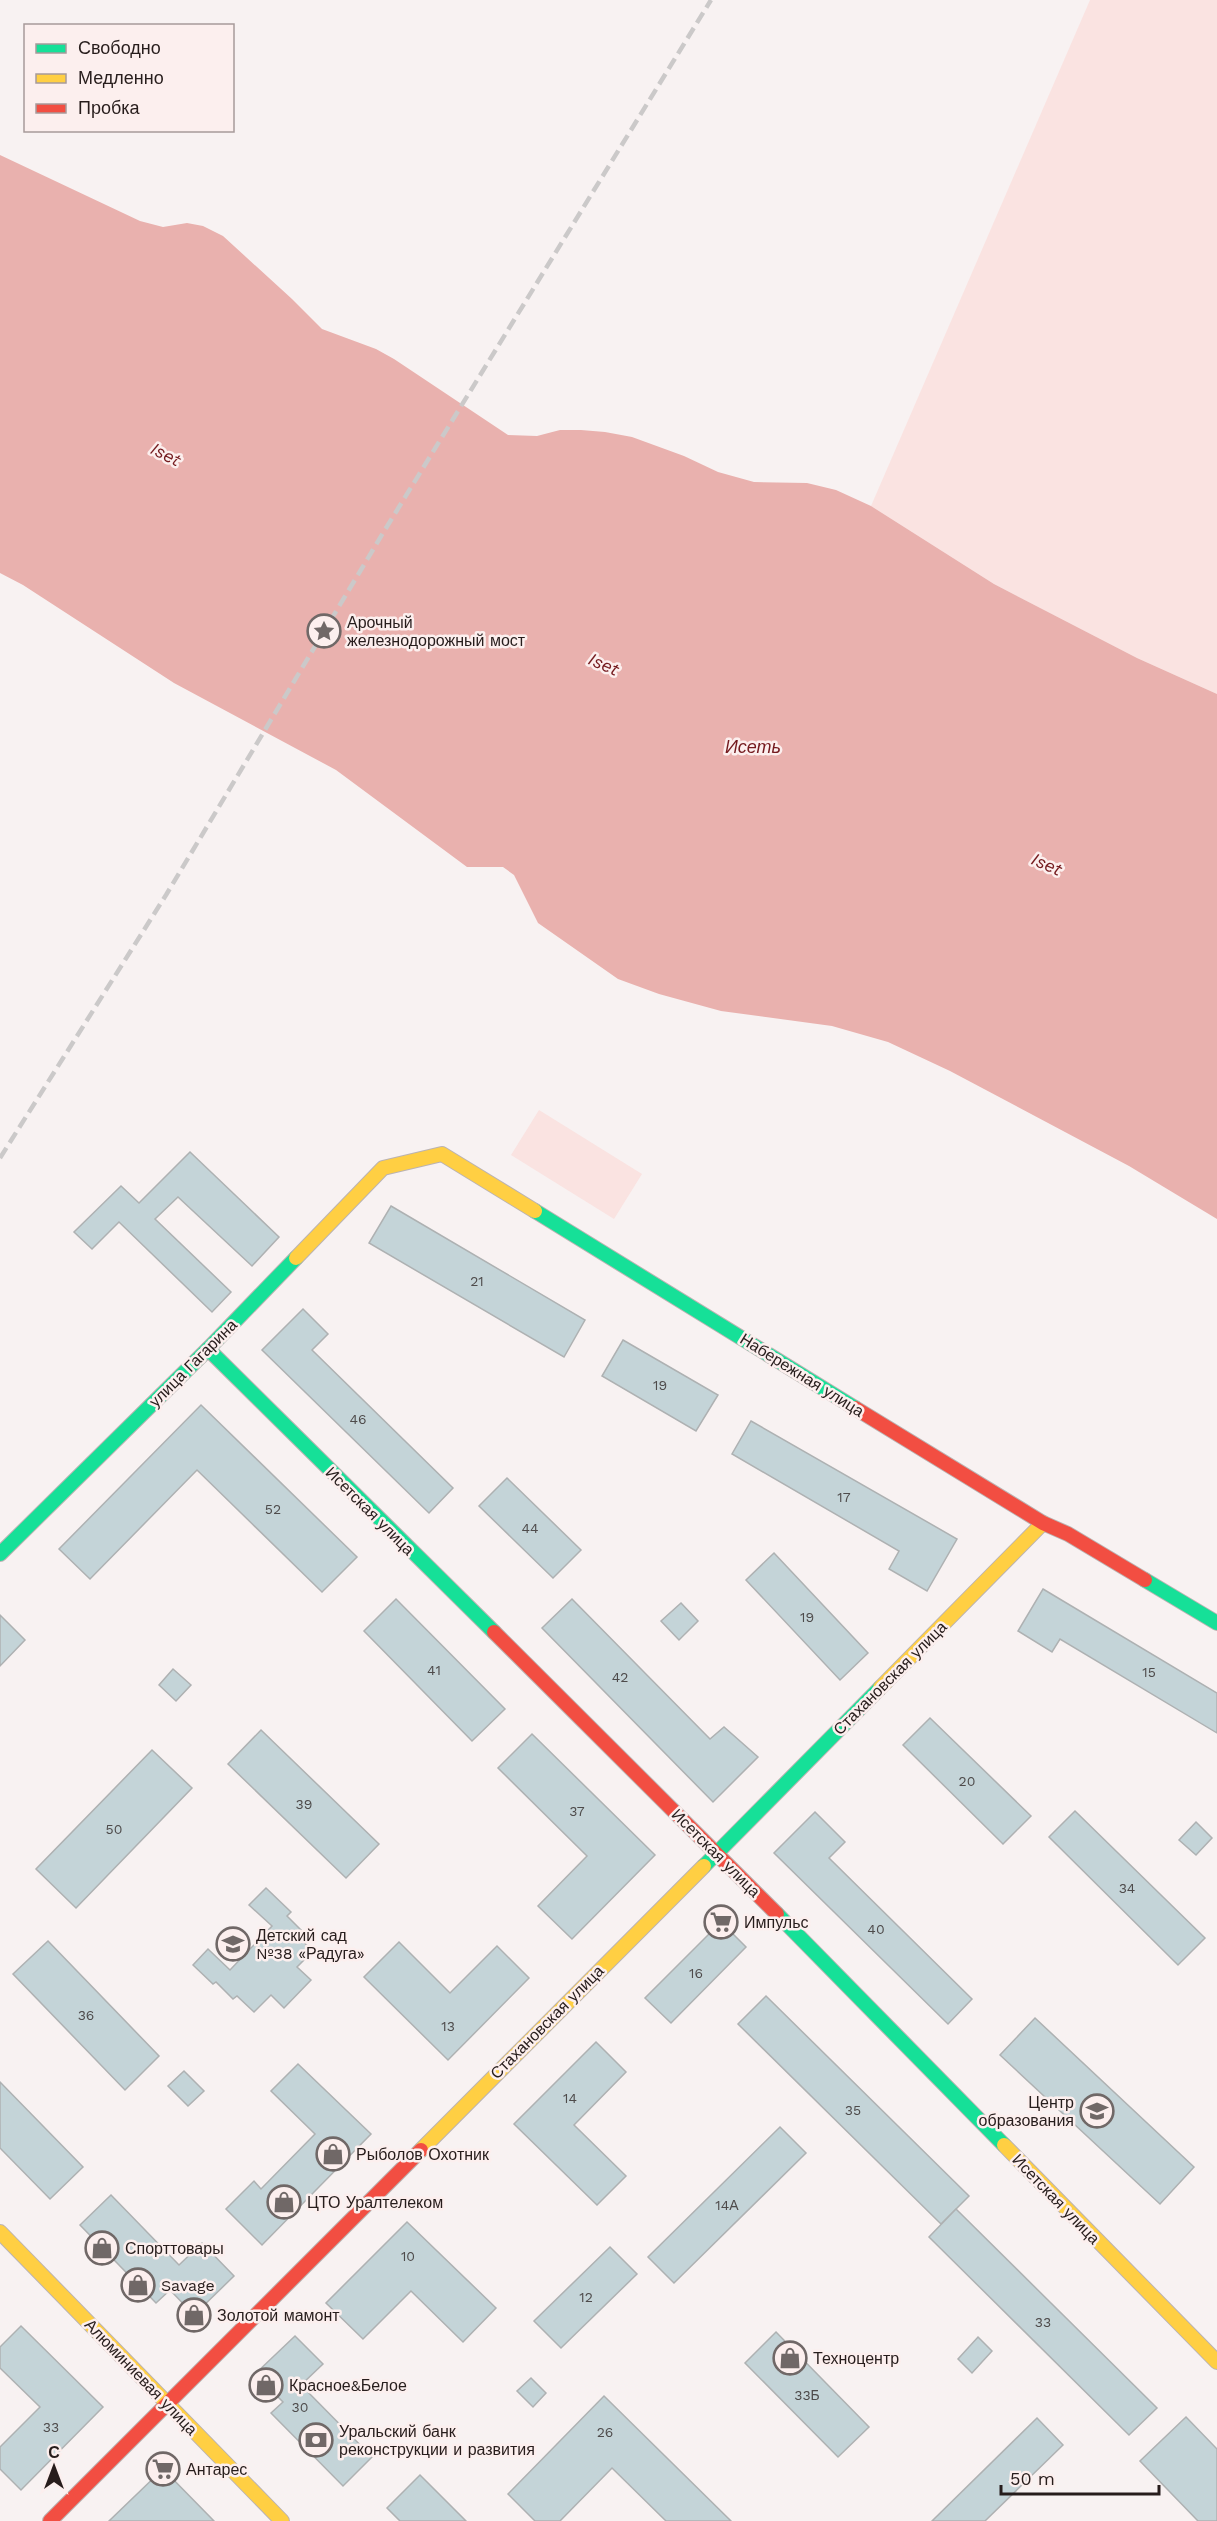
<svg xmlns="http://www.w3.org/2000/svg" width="1217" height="2521" viewBox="0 0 1217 2521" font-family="'Work Sans',sans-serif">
  <rect width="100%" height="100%" fill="#f8f2f2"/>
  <g fill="#fae3e1">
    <polygon points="1090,0 1217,0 1217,694 1137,658 994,584 871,506"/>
    <polygon points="539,1110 642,1174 614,1219 511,1155"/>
  </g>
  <polygon fill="#e9b1ae" points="0,155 140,221 163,227 187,223 203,226 223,236 292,299 322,329 376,349 394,359 508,435 537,436 560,430 581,430 605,432 632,437 684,456 718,472 754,482 807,483 836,490 871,506 994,584 1137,658 1217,694 1217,1219 1129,1166 950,1071 888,1042 832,1026 721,1011 659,994 618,979 538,923 514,875 503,867 467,867 336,770 174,683 23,585 0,573"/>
  <g fill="#c4d4d8" stroke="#aeb1b2" stroke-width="1.5">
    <polygon points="190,1152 279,1237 252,1266 178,1197 155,1219 231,1292 212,1312 119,1222 92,1249 74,1232 121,1186 139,1203"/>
    <polygon points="391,1206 585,1320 564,1357 369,1243"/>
    <polygon points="303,1309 328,1334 312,1350 453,1488 429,1513 262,1350"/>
    <polygon points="623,1340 718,1395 696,1431 602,1376"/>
    <polygon points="201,1405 357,1557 322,1592 197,1470 90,1579 59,1549"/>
    <polygon points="751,1421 957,1539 927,1591 889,1569 899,1551 732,1454"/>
    <polygon points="507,1478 581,1550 553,1578 479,1506"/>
    <polygon points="774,1553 868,1653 840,1680 746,1580"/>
    <polygon points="1043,1589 1217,1693 1217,1733 1060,1639 1052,1652 1018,1631"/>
    <polygon points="396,1599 505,1709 472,1741 364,1631"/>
    <polygon points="572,1599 710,1739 724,1727 758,1757 713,1802 542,1628"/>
    <polygon points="681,1603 698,1621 679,1640 661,1621"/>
    <polygon points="0,1615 25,1640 0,1666"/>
    <polygon points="173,1669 191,1685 176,1701 159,1685"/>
    <polygon points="930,1718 1031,1816 1003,1844 903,1745"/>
    <polygon points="261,1730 379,1844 346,1878 228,1764"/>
    <polygon points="532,1734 655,1855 572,1939 538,1906 587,1856 498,1768"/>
    <polygon points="152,1750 192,1788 76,1908 36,1869"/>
    <polygon points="1075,1811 1205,1938 1178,1965 1049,1837"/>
    <polygon points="815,1812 845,1842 829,1858 972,1999 948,2024 774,1853"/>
    <polygon points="1196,1822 1212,1838 1196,1855 1179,1840"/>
    <polygon points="266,1888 291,1912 287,1916 302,1931 297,1936 313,1951 297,1967 311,1980 284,2008 271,1995 254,2012 237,1996 233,1999 216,1982 213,1984 193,1965 208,1949 230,1970 272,1926 249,1905"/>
    <polygon points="721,1922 746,1947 671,2023 645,1998"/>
    <polygon points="48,1941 159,2056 125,2090 13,1974"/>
    <polygon points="399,1942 450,1993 497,1946 529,1978 448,2060 364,1977"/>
    <polygon points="766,1996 969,2196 941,2224 738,2024"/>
    <polygon points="1035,2018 1194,2167 1160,2204 1000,2055"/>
    <polygon points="596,2042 626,2072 574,2125 626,2176 597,2205 514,2124"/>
    <polygon points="298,2064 371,2134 262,2245 226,2209 254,2181 261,2189 315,2134 271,2091"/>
    <polygon points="184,2071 204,2091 188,2106 168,2086"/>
    <polygon points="0,2082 83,2167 50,2199 0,2148"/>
    <polygon points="780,2127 806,2153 674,2283 648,2257"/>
    <polygon points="111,2195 179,2265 202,2243 234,2276 194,2315 170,2290 156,2303 80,2225"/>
    <polygon points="956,2209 1157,2408 1129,2435 929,2237"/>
    <polygon points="407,2222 496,2308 463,2342 411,2291 363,2339 326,2303"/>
    <polygon points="610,2247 637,2274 561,2348 534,2321"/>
    <polygon points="21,2326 103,2407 21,2490 0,2469 0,2447 40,2407 0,2368 0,2347"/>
    <polygon points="776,2332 869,2427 838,2457 745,2363"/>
    <polygon points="295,2336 323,2364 301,2385 372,2457 343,2486 271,2413 283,2402 255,2374"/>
    <polygon points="978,2337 992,2351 972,2373 958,2359"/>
    <polygon points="531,2378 546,2393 533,2407 517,2391"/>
    <polygon points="604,2396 731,2521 666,2521 612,2468 560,2521 535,2521 508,2494"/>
    <polygon points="1186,2417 1217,2449 1217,2521 1198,2521 1140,2461"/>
    <polygon points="1037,2418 1063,2445 985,2521 932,2521"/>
    <polygon points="163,2469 214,2521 109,2521"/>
    <polygon points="420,2475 466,2521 400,2521 387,2508"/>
  </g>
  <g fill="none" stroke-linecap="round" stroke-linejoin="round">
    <g stroke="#bbb3b2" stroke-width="16">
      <g id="fast">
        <polyline points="535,1211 855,1408"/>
        <polyline points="208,1349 494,1632"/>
        <polyline points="0,1554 208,1349 296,1258"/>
        <polyline points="1145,1580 1217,1623"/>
        <polyline points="704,1866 880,1688"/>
        <polyline points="777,1914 1004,2145"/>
      </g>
    </g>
    <g stroke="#bbb3b2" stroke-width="16">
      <g id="slow">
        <polyline points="296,1258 383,1168 442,1154 535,1211"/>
        <polyline points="880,1688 1043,1523"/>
        <polyline points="1004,2145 1217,2362"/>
        <polyline points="421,2150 704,1866"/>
        <polyline points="0,2232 282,2521"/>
      </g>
    </g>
    <g stroke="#bbb3b2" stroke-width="16">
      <g id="jam">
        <polyline points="855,1408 1043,1523 1068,1534 1145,1580"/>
        <polyline points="494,1632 777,1914"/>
        <polyline points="50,2521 421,2150"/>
      </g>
    </g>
    <use href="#fast" stroke="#16e098" stroke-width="14"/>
    <use href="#slow" stroke="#ffcf43" stroke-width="14"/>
    <use href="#jam" stroke="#f24e42" stroke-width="14"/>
    <polyline stroke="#cbc9c9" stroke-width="4.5" stroke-dasharray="12 6" stroke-linecap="butt" points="0,1158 166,895 383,533 711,0"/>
  </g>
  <defs>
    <g id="sight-ring" transform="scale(1.725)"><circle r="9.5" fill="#fcefee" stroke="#706867" stroke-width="1.5"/><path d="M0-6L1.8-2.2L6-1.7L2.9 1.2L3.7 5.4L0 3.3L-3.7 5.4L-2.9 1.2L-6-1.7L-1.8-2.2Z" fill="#706867"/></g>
    <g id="supermarket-ring" transform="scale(1.725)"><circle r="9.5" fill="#fcefee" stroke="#706867" stroke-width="1.5"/><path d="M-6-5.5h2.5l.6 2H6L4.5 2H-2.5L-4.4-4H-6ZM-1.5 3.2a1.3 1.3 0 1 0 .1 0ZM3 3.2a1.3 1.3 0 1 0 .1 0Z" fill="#706867"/></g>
    <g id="school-ring" transform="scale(1.725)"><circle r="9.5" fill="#fcefee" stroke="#706867" stroke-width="1.5"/><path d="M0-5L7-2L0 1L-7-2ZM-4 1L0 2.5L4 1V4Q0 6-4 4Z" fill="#706867"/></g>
    <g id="university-ring" transform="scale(1.725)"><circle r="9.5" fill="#fcefee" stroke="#706867" stroke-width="1.5"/><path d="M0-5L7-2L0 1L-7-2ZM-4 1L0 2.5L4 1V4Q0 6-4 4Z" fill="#706867"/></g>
    <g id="shop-ring" transform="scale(1.725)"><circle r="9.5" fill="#fcefee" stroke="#706867" stroke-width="1.5"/><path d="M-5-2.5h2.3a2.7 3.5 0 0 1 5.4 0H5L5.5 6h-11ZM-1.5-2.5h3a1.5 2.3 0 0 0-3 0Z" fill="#706867"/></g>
    <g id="bank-ring" transform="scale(1.725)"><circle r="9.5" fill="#fcefee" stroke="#706867" stroke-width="1.5"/><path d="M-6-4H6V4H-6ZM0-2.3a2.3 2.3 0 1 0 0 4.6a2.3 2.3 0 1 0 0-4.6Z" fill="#706867"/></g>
  </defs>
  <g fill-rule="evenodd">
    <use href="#sight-ring" x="324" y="631"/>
    <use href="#supermarket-ring" x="721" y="1922"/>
    <use href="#school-ring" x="233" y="1944"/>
    <use href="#university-ring" x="1097" y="2111"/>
    <use href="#shop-ring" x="333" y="2154"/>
    <use href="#shop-ring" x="284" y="2202"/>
    <use href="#shop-ring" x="102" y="2248"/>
    <use href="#shop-ring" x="138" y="2285"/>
    <use href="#shop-ring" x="194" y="2315"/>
    <use href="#shop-ring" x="790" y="2358"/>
    <use href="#shop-ring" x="266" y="2385"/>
    <use href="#bank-ring" x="316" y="2440"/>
    <use href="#supermarket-ring" x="163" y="2469"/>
  </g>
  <g text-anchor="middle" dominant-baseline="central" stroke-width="5" stroke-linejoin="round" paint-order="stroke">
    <g font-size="14" fill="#4e4b4b">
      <text x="477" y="1281">21</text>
      <text x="660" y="1385">19</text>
      <text x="358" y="1419">46</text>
      <text x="844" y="1497">17</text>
      <text x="273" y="1509">52</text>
      <text x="530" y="1528">44</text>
      <text x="807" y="1617">19</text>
      <text x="434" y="1670">41</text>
      <text x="1149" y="1672">15</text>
      <text x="620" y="1677">42</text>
      <text x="967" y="1781">20</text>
      <text x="304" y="1804">39</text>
      <text x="577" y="1811">37</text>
      <text x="114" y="1829">50</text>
      <text x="1127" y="1888">34</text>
      <text x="876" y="1929">40</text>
      <text x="696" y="1973">16</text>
      <text x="86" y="2015">36</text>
      <text x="448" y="2026">13</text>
      <text x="570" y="2098">14</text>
      <text x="853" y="2110">35</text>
      <text x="727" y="2205">14А</text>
      <text x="408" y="2256">10</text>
      <text x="586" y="2297">12</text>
      <text x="1043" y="2322">33</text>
      <text x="807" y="2395">33Б</text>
      <text x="300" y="2407">30</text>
      <text x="51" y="2427">33</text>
      <text x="605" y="2432">26</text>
    </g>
    <g font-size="16" fill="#271d1c" stroke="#fcefee" text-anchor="start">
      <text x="347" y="622">Арочный<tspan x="347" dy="18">железнодорожный мост</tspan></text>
      <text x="744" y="1922">Импульс</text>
      <text x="256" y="1935">Детский сад<tspan x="256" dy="18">№38 «Радуга»</tspan></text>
      <text x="1074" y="2102" text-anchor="end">Центр<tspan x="1074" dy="18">образования</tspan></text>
      <text x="356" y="2154">Рыболов Охотник</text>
      <text x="307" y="2202">ЦТО Уралтелеком</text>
      <text x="125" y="2248">Спорттовары</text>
      <text x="161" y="2285">Savage</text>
      <text x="217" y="2315">Золотой мамонт</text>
      <text x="813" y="2358">Техноцентр</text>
      <text x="289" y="2385">Красное&amp;Белое</text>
      <text x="339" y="2431">Уральский банк<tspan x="339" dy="18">реконструкции и развития</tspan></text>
      <text x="186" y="2469">Антарес</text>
    </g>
    <g font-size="16" fill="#271d1c" stroke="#fcefee">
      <text transform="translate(193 1363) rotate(-45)">улица Гагарина</text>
      <text transform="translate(802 1375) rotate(32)">Набережная улица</text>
      <text transform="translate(370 1511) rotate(45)">Исетская улица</text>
      <text transform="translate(890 1678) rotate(-45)">Стахановская улица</text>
      <text transform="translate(716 1853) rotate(45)">Исетская улица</text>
      <text transform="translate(547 2022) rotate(-45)">Стахановская улица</text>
      <text transform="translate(1056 2199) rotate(46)">Исетская улица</text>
      <text transform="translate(141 2377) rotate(46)">Алюминиевая улица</text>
    </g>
    <g font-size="18" font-style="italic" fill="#741a1e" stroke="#fcefee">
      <text transform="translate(166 454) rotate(27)">Iset</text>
      <text transform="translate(604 664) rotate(24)">Iset</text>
      <text x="753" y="746">Исеть</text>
      <text transform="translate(1047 864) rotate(24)">Iset</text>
    </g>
  </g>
  <rect x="24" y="24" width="210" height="108" fill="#fcefee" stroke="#a79b9a" stroke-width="1.5"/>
  <rect x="36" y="44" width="30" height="9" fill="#16e098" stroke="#a79b9a" stroke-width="1.5"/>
  <text x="78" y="54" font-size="18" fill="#271d1c">Свободно</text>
  <rect x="36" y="74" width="30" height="9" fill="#ffcf43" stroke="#a79b9a" stroke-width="1.5"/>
  <text x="78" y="84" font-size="18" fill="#271d1c">Медленно</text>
  <rect x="36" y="104" width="30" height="9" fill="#f24e42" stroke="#a79b9a" stroke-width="1.5"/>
  <text x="78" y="114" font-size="18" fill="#271d1c">Пробка</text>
  <g transform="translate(54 2467)" stroke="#fcefee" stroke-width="4.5" paint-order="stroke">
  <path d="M0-4.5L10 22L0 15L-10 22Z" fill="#271d1c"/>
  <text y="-9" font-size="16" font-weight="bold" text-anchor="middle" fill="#271d1c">С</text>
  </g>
  <path d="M1001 2485v9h158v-9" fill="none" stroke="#271d1c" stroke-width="3"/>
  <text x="1010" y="2485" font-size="18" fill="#271d1c" stroke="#fcefee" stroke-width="4.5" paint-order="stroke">50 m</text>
</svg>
